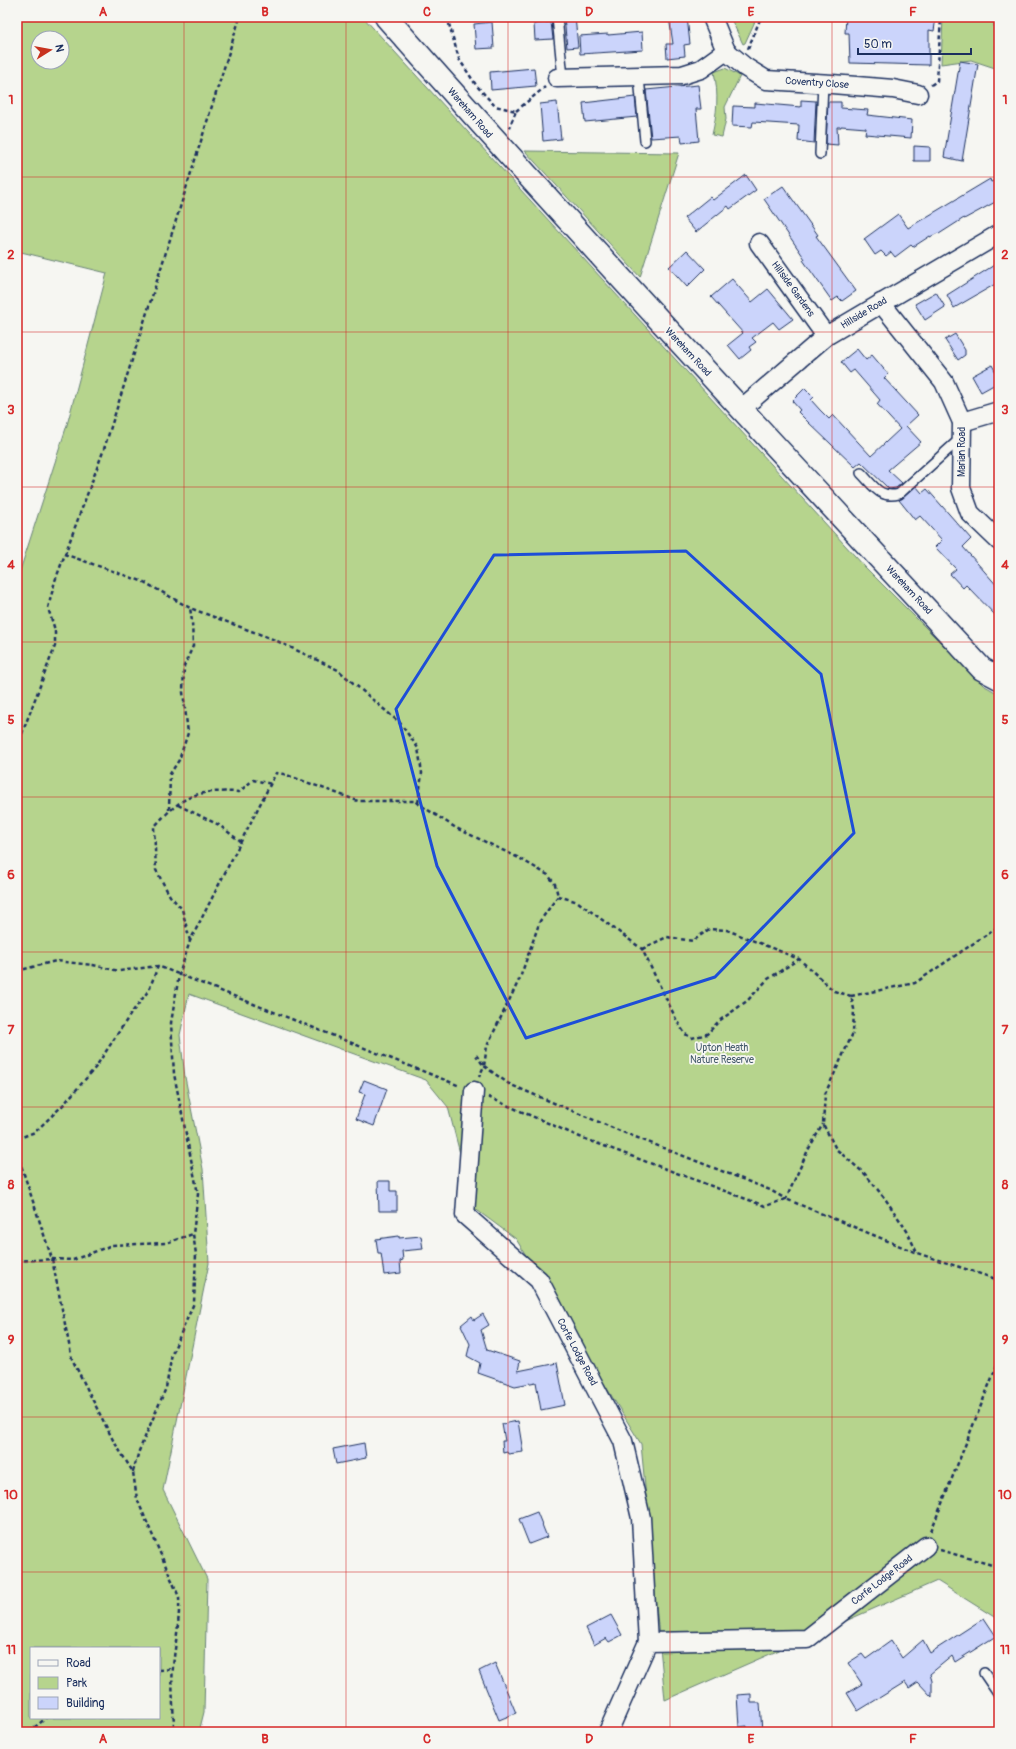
<svg xmlns="http://www.w3.org/2000/svg" width="1016" height="1749" viewBox="0 0 1016 1749" font-family="Pangolin,sans-serif">
  <rect width="100%" height="100%" fill="#f6f6f2"/>
  <filter id="ink" filterUnits="userSpaceOnUse"><feTurbulence type="fractalNoise" baseFrequency=".025" numOctaves="2"/><feDisplacementMap in="SourceGraphic" scale="8" xChannelSelector="R" yChannelSelector="G"/><feConvolveMatrix kernelMatrix="1 2 1 2 8 2 1 2 1" color-interpolation-filters="sRGB"/></filter>
  <g filter="url(#ink)">
    <g fill="#b6d48d" stroke="#688276" fill-rule="evenodd">
      <path d="M17,17H363L865,567L983,685L999,694V1620L937,1581L665,1700L641,1444L516,1239L474,1208L448,1107L426,1080L189,994L180,1035L185,1077L203,1169L209,1263L163,1490L207,1579L204,1712L199,1732H17V580L67,425L107,273L17,251ZM38,38H62V62H38ZM31,1648H159V1718H31Z"/>
      <polygon points="730,17 757,17 745,43 743,44"/>
      <polygon points="943,17 993,17 998,69 971,60 941,64"/>
      <path d="M725,68L740,76L725,107L726,119L722,137L712,135C717,113 719,95 714,72Z"/>
      <polygon points="525,151 679,153 640,277"/>
    </g>
    <g fill="#cbd4fb" stroke="#1b2f5e">
      <polygon points="564,17 575,17 578,47 567,48"/>
      <polygon points="669,17 687,17 690,44 684,45 685,56 667,58 666,44 673,44"/>
      <polygon points="846,17 936,17 934,31 929,30 929,65 850,63 849,33 845,33"/>
      <polygon points="492,22 494,48 476,49 474,24"/>
      <polygon points="551,22 553,39 535,40 534,24"/>
      <polygon points="642,32 643,50 580,54 579,36 608,34 608,35"/>
      <polygon points="960,61 978,64 962,161 944,157"/>
      <polygon points="534,68 536,86 491,90 490,72"/>
      <polygon points="698,85 701,109 696,109 699,141 682,143 681,136 651,138 646,90"/>
      <polygon points="635,97 637,117 585,122 583,103"/>
      <polygon points="801,100 816,101 814,143 798,141 799,125 753,122 752,127 732,126 733,106 755,107 755,103 801,107"/>
      <polygon points="557,102 561,139 543,141 540,104"/>
      <polygon points="828,102 841,102 841,108 868,110 867,115 912,120 911,138 865,134 866,128 841,126 841,127 837,127 838,145 826,144"/>
      <polygon points="914,146 930,147 930,161 914,161"/>
      <polygon points="746,175 756,190 730,209 728,206 696,232 684,218 710,197 713,200"/>
      <polygon points="990,179 991,182 999,179 999,200 964,219 964,218 939,234 938,233 930,237 930,236 913,247 911,245 895,257 891,252 886,256 881,251 875,255 864,239 898,214 908,228"/>
      <polygon points="783,186 818,235 816,236 856,291 842,301 838,297 832,301 803,260 805,259 764,199"/>
      <polygon points="687,250 705,269 687,287 669,267"/>
      <polygon points="999,262 999,282 954,308 947,295"/>
      <polygon points="732,279 752,302 768,289 793,319 779,329 773,322 752,338 756,342 749,347 751,350 740,359 728,345 743,333 711,297"/>
      <polygon points="936,292 945,307 925,320 915,304"/>
      <polygon points="955,334 965,350 965,355 958,360 945,340"/>
      <polygon points="857,349 866,360 872,355 888,374 884,378 918,415 906,426 921,442 888,470 902,483 896,488 889,489 861,462 855,467 808,422 798,412 800,410 792,401 805,388 814,397 811,400 820,410 829,419 833,415 871,456 900,429 877,404 880,400 854,370 850,373 841,362"/>
      <polygon points="992,365 999,378 999,382 981,392 972,376"/>
      <polygon points="916,486 922,493 927,489 971,539 963,547 999,588 999,619 966,585 963,588 950,574 956,569 935,547 942,540 920,516 915,520 899,500 903,498"/>
      <polygon points="364,1080 387,1089 374,1126 356,1119 365,1094 359,1092"/>
      <polygon points="378,1181 390,1181 390,1191 397,1191 397,1211 379,1211"/>
      <polygon points="399,1236 399,1238 421,1236 423,1249 402,1251 403,1260 400,1261 401,1273 384,1275 381,1253 378,1253 376,1239"/>
      <polygon points="483,1314 489,1325 481,1330 487,1350 520,1361 518,1371 557,1363 565,1405 541,1410 536,1382 515,1386 478,1373 480,1363 467,1356 470,1344 461,1325 472,1316 474,1320"/>
      <polygon points="518,1421 523,1452 508,1454 507,1452 503,1453 502,1441 505,1441 502,1424"/>
      <polygon points="364,1443 366,1458 336,1464 333,1449"/>
      <polygon points="537,1512 547,1537 529,1544 519,1519"/>
      <polygon points="611,1615 622,1635 609,1642 606,1638 594,1645 586,1628"/>
      <polygon points="984,1618 996,1636 955,1662 952,1656 930,1674 932,1681 932,1697 918,1682 909,1688 905,1682 858,1711 847,1693 862,1684 848,1663 862,1654 866,1659 891,1641 902,1658 923,1640 930,1653"/>
      <polygon points="495,1663 516,1713 499,1720 479,1671"/>
      <polygon points="751,1694 751,1703 760,1703 762,1732 747,1732 747,1726 739,1727 737,1695"/>
    </g>
    <g fill="none" stroke-linecap="round" stroke-linejoin="round">
      <g stroke="#1b2f5e" stroke-width="12">
        <g id="lane">
          <polyline points="557,17 563,78"/>
          <polyline points="639,77 645,141"/>
          <polyline points="820,154 823,83"/>
          <path d="M861,473C874,486 880,499 899,494L961,438"/>
          <polyline points="984,1673 999,1695"/>
        </g>
      </g>
      <g stroke="#1b2f5e" stroke-width="21">
        <g id="street">
          <polyline points="712,17 726,51 745,67 766,80 832,84 893,89 918,94"/>
          <polyline points="557,78 682,75 701,69 726,51"/>
          <polyline points="759,243 826,336"/>
          <polyline points="881,303 944,382 962,422 961,488 970,513 999,541"/>
          <polyline points="741,409 826,336 999,234"/>
          <polyline points="962,422 999,411"/>
          <polyline points="474,1091 465,1215 539,1280 623,1441 641,1518 648,1642"/>
          <polyline points="608,1732 648,1642 807,1639 926,1546"/>
        </g>
      </g>
      <g stroke="#1b2f5e" stroke-width="25">
        <path id="secondary" d="M386,17C581,238 782,453 982,669L999,678"/>
      </g>
      <g stroke="#1b2f5e" stroke-width="2.5" stroke-dasharray="4 3" stroke-linecap="butt">
        <polyline points="447,17 459,59 476,85 495,106 516,111 509,128"/>
        <polyline points="748,49 761,17"/>
        <polyline points="931,85 937,81 941,17"/>
        <polyline points="516,111 545,87"/>
        <polyline points="64,554 144,582 190,608 275,640 338,670 400,723 418,748 422,773 418,804"/>
        <polyline points="17,747 55,646 55,630 48,608 55,581 104,449 240,17"/>
        <polyline points="178,805 219,825 241,842"/>
        <polyline points="169,810 170,774 179,760 188,733 183,692 184,666 193,646 192,621 190,608"/>
        <polyline points="558,896 578,902 642,949 678,1023 685,1034 692,1038 707,1034 719,1021 747,1001 768,979 799,959"/>
        <path d="M190,941L182,909L170,896L156,870L154,827C183,795 195,790 239,792L253,780L272,784"/>
        <polyline points="642,949 667,937 693,941 709,929 727,930 799,959 834,991 851,996 854,1009 853,1033 825,1094 823,1124 836,1149 865,1174 886,1200 907,1231 917,1253"/>
        <polyline points="17,971 56,961 93,965 119,971 158,966 460,1086"/>
        <polyline points="851,996 915,983 999,926"/>
        <polyline points="476,1055 484,1066 509,1084 620,1131 770,1190 786,1199 808,1150 823,1124"/>
        <polyline points="488,1097 580,1137 765,1206 786,1199 917,1253 999,1280"/>
        <polyline points="17,1139 35,1132 64,1104 95,1068 130,1015 149,990 158,966"/>
        <path d="M17,1153L52,1259L72,1359L113,1440L133,1472L137,1499L179,1597C180,1621 175,1644 173,1667C171,1688 174,1711 174,1732"/>
        <polyline points="17,1261 52,1259 73,1260 112,1245 166,1243 193,1234"/>
        <polyline points="133,1472 139,1451 166,1388 172,1354 194,1303 196,1254 193,1234 198,1194 174,1074 171,1023 179,975 190,941 276,773 284,774 358,801 414,801 456,828 519,858 548,875 555,884 558,896 540,921 520,978 487,1046 484,1066 479,1077"/>
        <polyline points="931,1531 999,1360"/>
        <polyline points="940,1550 999,1567"/>
        <polyline points="159,1670 172,1669"/>
        <polyline points="29,1732 46,1718"/>
      </g>
      <use href="#lane" stroke="#f6f6f2" stroke-width="9"/>
      <use href="#street" stroke="#f6f6f2" stroke-width="18"/>
      <use href="#secondary" stroke="#f6f6f2" stroke-width="22"/>
    </g>
  </g>
  <path fill="none" stroke="#1d4ed8" stroke-width="3" stroke-linejoin="round" d="M686,551L821,674L854,833L715,977L526,1038L437,866L396,709L494,555Z"/>
  <path fill="none" stroke="#d62828" stroke-width="1" stroke-opacity="0.55" d="M184,17V1732M346,17V1732M508,17V1732M670,17V1732M832,17V1732M17,177H999M17,332H999M17,487H999M17,642H999M17,797H999M17,952H999M17,1107H999M17,1262H999M17,1417H999M17,1572H999"/>
  <g text-anchor="middle" dominant-baseline="central" stroke-width="3.5" stroke-linejoin="round" paint-order="stroke">
    <g font-size="10" fill="#1b2f5e" stroke="#f6f6f2">
      <text transform="translate(817 83) rotate(4)">Coventry Close</text>
      <text transform="translate(470 113) rotate(49)">Wareham Road</text>
      <text transform="translate(793 289) rotate(54)">Hillside Gardens</text>
      <text transform="translate(864 313) rotate(-31)">Hillside Road</text>
      <text transform="translate(688 352) rotate(47)">Wareham Road</text>
      <text transform="translate(962 452) rotate(-90)">Marian Road</text>
      <text transform="translate(909 590) rotate(47)">Wareham Road</text>
      <text transform="translate(577 1352) rotate(62)">Corfe Lodge Road</text>
      <text transform="translate(882 1580) rotate(-38)">Corfe Lodge Road</text>
    </g>
    <g font-size="10" fill="#42586a" stroke="#f6f6f2">
      <text x="722" y="1048">Upton Heath<tspan x="722" dy="12">Nature Reserve</tspan></text>
    </g>
  </g>
  <rect width="1016" height="1749" fill="none" stroke="#f6f6f2" stroke-width="44"/>
  <rect x="30" y="1647" width="130" height="72" fill="#f6f6f2" stroke="#9ea6b7"/>
  <rect x="38" y="1660" width="20" height="6" fill="#f6f6f2" stroke="#9ea6b7"/>
  <text x="66" y="1667" font-size="12" fill="#1b2f5e">Road</text>
  <rect x="38" y="1677" width="20" height="12" fill="#b6d48d" stroke="#9ea6b7"/>
  <text x="66" y="1687" font-size="12" fill="#1b2f5e">Park</text>
  <rect x="38" y="1697" width="20" height="12" fill="#cbd4fb" stroke="#9ea6b7"/>
  <text x="66" y="1707" font-size="12" fill="#1b2f5e">Building</text>
  <g transform="translate(50 50) rotate(79)"><circle r="19" fill="#f6f6f2" stroke="#9ea6b7"/>
  <path d="M0-3L7 15L0 10L-7 15Z" fill="#c8321e"/>
  <text y="-6" font-size="11" font-weight="bold" text-anchor="middle" fill="#1b2f5e">N</text>
  </g>
  <path d="M858 48v6h113v-6" fill="none" stroke="#1b2f5e" stroke-width="2"/>
  <text x="864" y="48" font-size="12" fill="#1b2f5e" stroke="#f6f6f2" stroke-width="3" paint-order="stroke">50 m</text>
  <rect x="22" y="22" width="972" height="1705" fill="none" stroke="#d62828" stroke-width="1.5"/>
  <g font-size="13" text-anchor="middle" font-weight="bold" fill="#d62828">
    <text x="103" y="16">A</text>
    <text x="265" y="16">B</text>
    <text x="427" y="16">C</text>
    <text x="589" y="16">D</text>
    <text x="751" y="16">E</text>
    <text x="913" y="16">F</text>
    <text x="11" y="104">1</text>
    <text x="1005" y="104">1</text>
    <text x="11" y="259">2</text>
    <text x="1005" y="259">2</text>
    <text x="11" y="414">3</text>
    <text x="1005" y="414">3</text>
    <text x="11" y="569">4</text>
    <text x="1005" y="569">4</text>
    <text x="11" y="724">5</text>
    <text x="1005" y="724">5</text>
    <text x="11" y="879">6</text>
    <text x="1005" y="879">6</text>
    <text x="11" y="1034">7</text>
    <text x="1005" y="1034">7</text>
    <text x="11" y="1189">8</text>
    <text x="1005" y="1189">8</text>
    <text x="11" y="1344">9</text>
    <text x="1005" y="1344">9</text>
    <text x="11" y="1499">10</text>
    <text x="1005" y="1499">10</text>
    <text x="11" y="1654">11</text>
    <text x="1005" y="1654">11</text>
    <text x="103" y="1743">A</text>
    <text x="265" y="1743">B</text>
    <text x="427" y="1743">C</text>
    <text x="589" y="1743">D</text>
    <text x="751" y="1743">E</text>
    <text x="913" y="1743">F</text>
  </g>
</svg>
